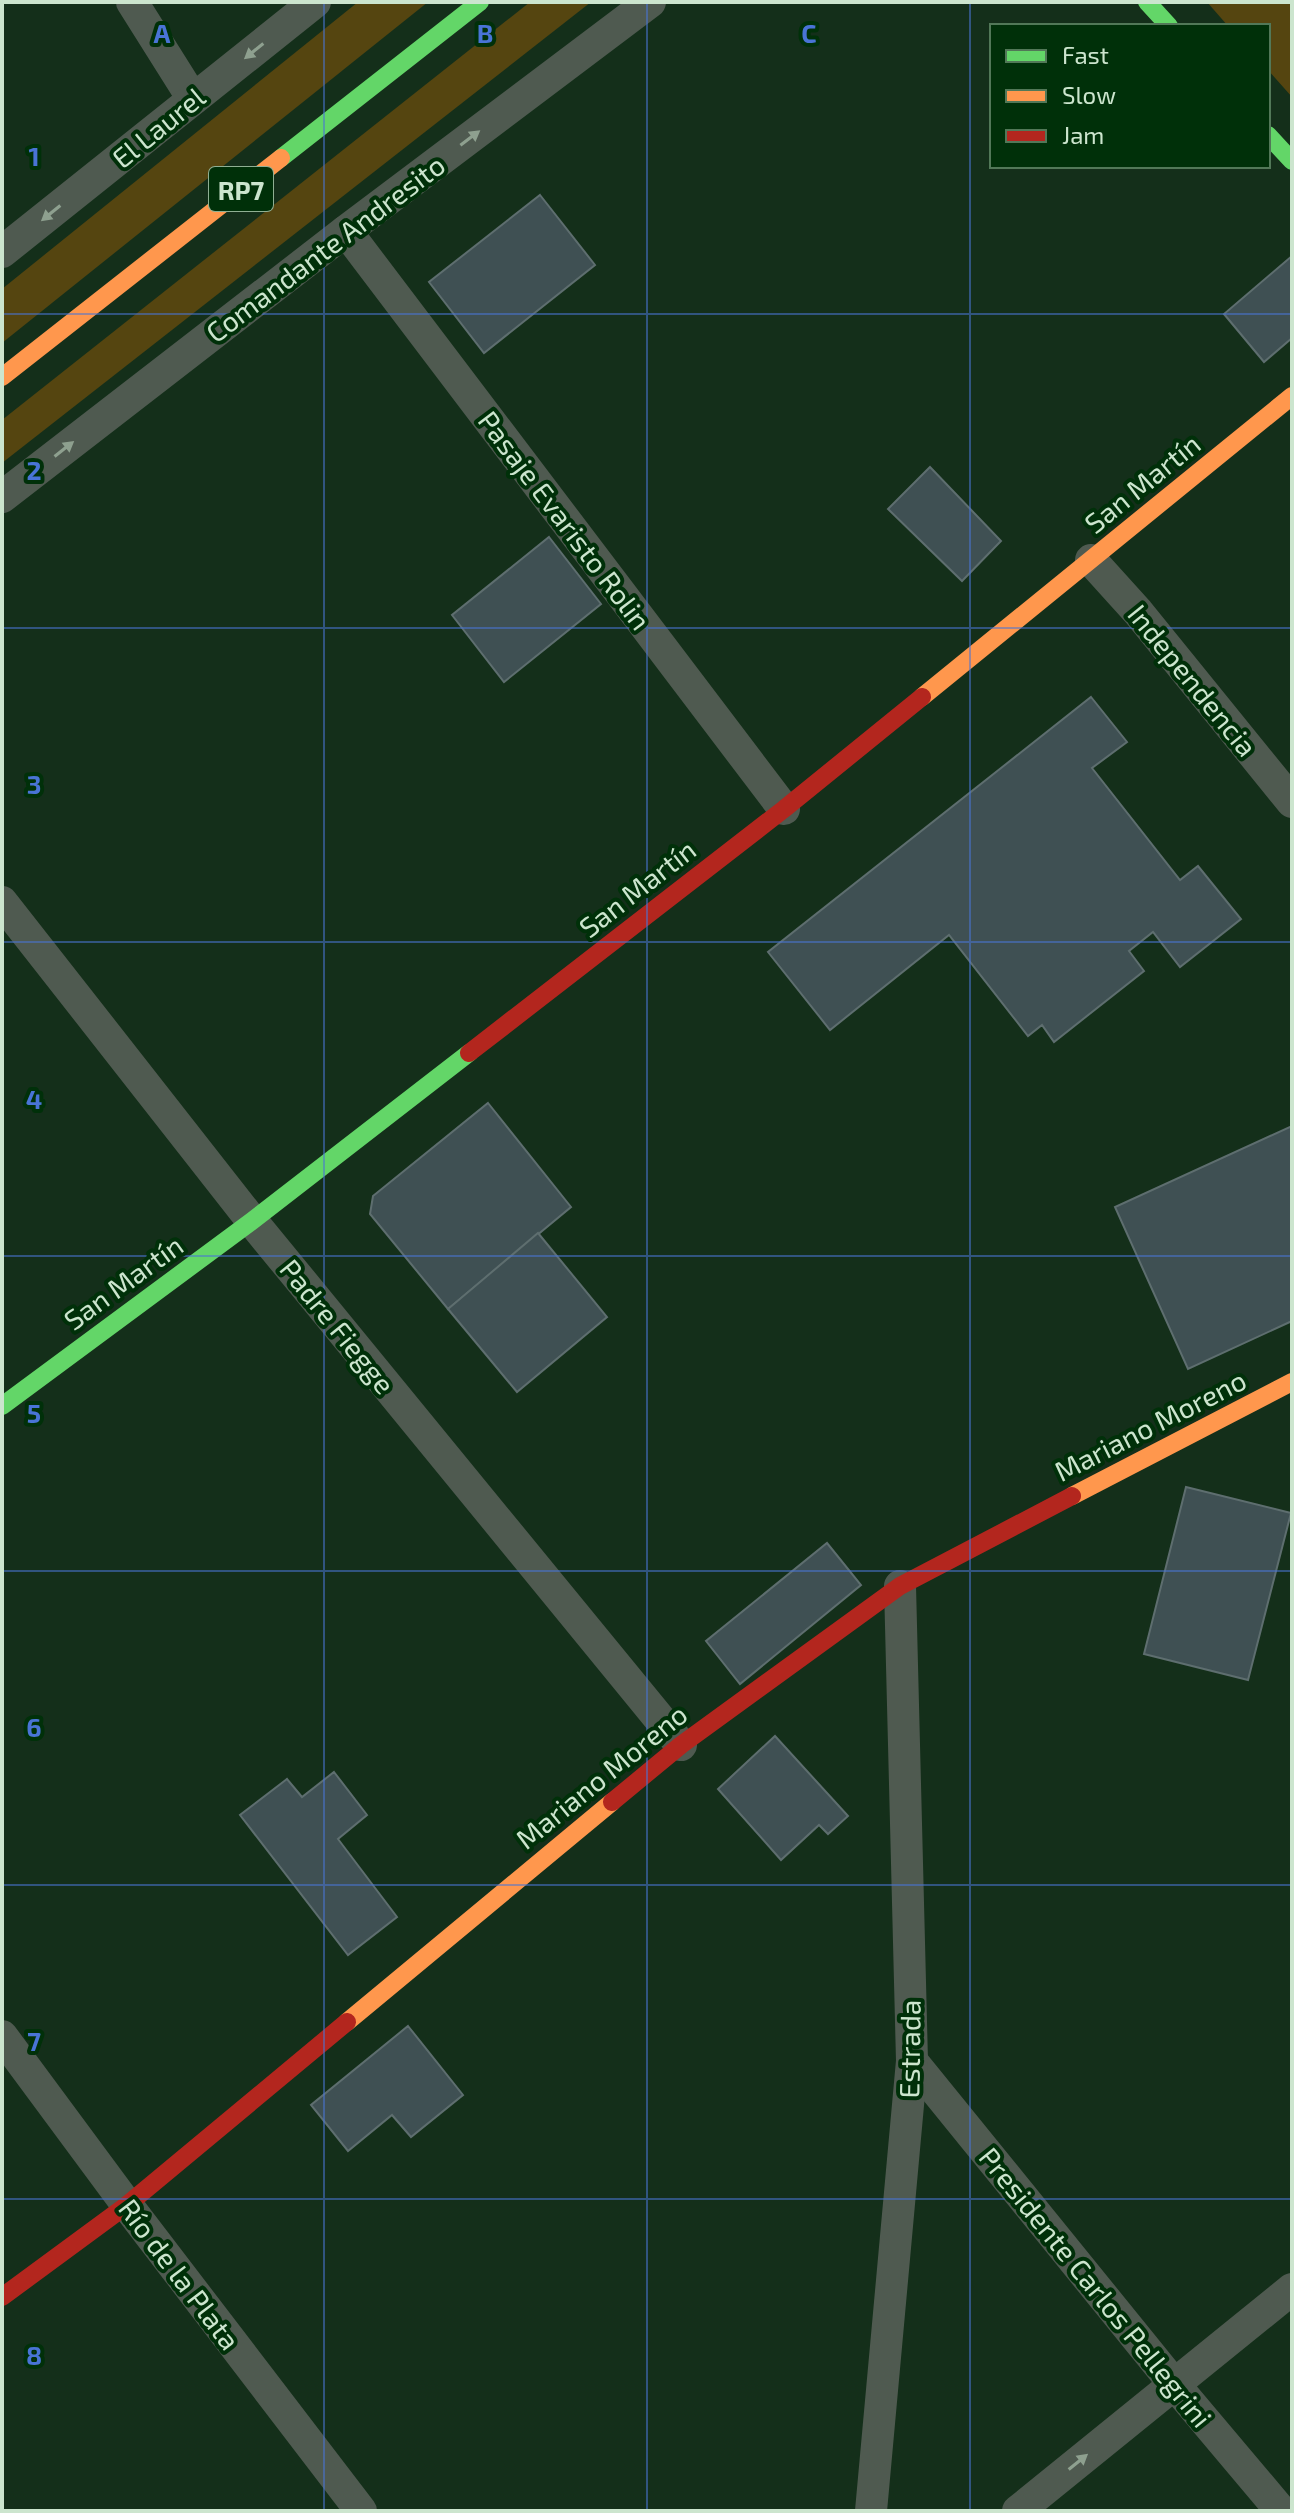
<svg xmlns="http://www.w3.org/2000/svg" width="1294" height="2513" viewBox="0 0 1294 2513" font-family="'Exo 2',sans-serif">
  <rect width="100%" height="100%" fill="#142f1a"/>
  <g fill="#554510">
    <polygon points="358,2 428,2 2,343 2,289"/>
    <polygon points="530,2 591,2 2,463 2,420"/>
    <polygon points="1207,2 1292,2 1292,97 1268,70 1268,26 1228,26"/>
  </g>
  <g fill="#3f5053" stroke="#5e6e6f" stroke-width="2">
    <polygon points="540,195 595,265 484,353 429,282"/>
    <polygon points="1292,256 1292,338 1264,362 1224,314"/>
    <polygon points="930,467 1001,541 962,581 888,509"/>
    <polygon points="549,537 601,604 504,682 452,615"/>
    <polygon points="1091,697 1127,742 1092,768 1180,880 1198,866 1241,919 1180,967 1153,932 1129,951 1144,971 1054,1042 1042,1025 1028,1036 949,935 830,1030 768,952"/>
    <polygon points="488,1103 571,1207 448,1309 370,1214 373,1196"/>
    <polygon points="1292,1126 1292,1321 1188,1369 1115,1207"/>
    <polygon points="538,1233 607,1317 517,1392 448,1309"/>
    <polygon points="1186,1487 1291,1513 1248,1680 1144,1654"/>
    <polygon points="827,1543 861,1585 740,1684 706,1641"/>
    <polygon points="775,1736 848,1816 828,1834 819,1825 781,1860 718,1789"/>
    <polygon points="334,1772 367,1815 338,1839 397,1917 348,1955 240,1815 287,1779 302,1797"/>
    <polygon points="408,2026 463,2095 411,2137 392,2115 348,2151 311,2105"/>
  </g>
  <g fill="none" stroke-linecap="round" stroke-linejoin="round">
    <g stroke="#4f5a50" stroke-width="32">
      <polyline points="132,2 193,99"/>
      <polyline points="346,231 784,809"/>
      <polyline points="2,252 315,2"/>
      <polyline points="2,497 346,231 650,2"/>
      <polyline points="1091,560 1138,612 1292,802"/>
      <polyline points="2,902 252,1221 681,1745"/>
      <polyline points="2,2036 127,2205 361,2511"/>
      <polyline points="912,2061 1174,2384 1281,2511"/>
      <polyline points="871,2511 912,2061 900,1586"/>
      <polyline points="1018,2511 1292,2289"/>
    </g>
    <g stroke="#63d668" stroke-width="18">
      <polyline points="1147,2 1169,26"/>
      <polyline points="1268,135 1292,161"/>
      <polyline points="281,158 480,2"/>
      <polyline points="2,1406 252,1221 469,1053"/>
    </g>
    <g stroke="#ff974d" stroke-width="18">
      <polyline points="2,377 281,158"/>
      <polyline points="922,697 1292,396"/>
      <polyline points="1072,1496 1292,1382"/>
      <polyline points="347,2022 612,1802"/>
    </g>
    <g stroke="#b3261e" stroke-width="18">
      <polyline points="469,1053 784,809 922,697"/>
      <polyline points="612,1802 681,1745 900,1586 1072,1496"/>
      <polyline points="2,2297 127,2205 347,2022"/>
    </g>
  </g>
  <defs><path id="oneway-solid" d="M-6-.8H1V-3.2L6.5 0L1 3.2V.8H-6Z" transform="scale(2)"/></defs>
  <g fill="#8ea08f">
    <use href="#oneway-solid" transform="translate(254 51) rotate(141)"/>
    <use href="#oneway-solid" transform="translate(470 138) rotate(-37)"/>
    <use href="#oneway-solid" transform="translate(51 213) rotate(141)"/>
    <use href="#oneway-solid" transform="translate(64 449) rotate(-38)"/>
    <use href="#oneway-solid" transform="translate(1078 2462) rotate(-39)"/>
  </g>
  <path fill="none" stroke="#4974d6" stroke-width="2" stroke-opacity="0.55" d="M324,2V2511M647,2V2511M970,2V2511M2,314H1292M2,628H1292M2,942H1292M2,1256H1292M2,1571H1292M2,1885H1292M2,2199H1292"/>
  <g text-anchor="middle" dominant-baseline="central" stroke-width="8" stroke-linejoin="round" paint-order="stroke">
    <rect fill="#003009" stroke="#8faf93" stroke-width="2" x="209" y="167" width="64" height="44" rx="6"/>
    <g font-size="26" font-weight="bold" fill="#cce5ce">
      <text x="241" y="189">RP7</text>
    </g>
    <g font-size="28" fill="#cce5ce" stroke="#003009">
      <text transform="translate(158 127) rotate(-39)">El Laurel</text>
      <text transform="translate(325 248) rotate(-37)">Comandante Andresito</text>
      <text transform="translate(1142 483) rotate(-39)">San Martín</text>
      <text transform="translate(565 520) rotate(53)">Pasaje Evaristo Rolin</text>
      <text transform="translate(1193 680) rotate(51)">Independencia</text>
      <text transform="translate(637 888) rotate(-38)">San Martín</text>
      <text transform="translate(123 1282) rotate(-36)">San Martín</text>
      <text transform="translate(338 1326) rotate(51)">Padre Fiegge</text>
      <text transform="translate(1150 1425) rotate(-27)">Mariano Moreno</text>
      <text transform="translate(601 1776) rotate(-39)">Mariano Moreno</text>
      <text transform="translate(909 2049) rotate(-89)">Estrada</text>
      <text transform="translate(180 2274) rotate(53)">Río de la Plata</text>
      <text transform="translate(1096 2287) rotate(51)">Presidente Carlos Pellegrini</text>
    </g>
  </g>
  <g font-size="26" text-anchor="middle" font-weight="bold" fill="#4974d6" stroke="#003009" stroke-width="8" stroke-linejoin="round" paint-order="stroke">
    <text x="162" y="43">A</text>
    <text x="485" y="43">B</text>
    <text x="809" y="43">C</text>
    <text x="34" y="166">1</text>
    <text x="34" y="480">2</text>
    <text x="34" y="794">3</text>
    <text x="34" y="1109">4</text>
    <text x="34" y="1423">5</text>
    <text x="34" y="1737">6</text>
    <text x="34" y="2051">7</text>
    <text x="34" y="2365">8</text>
  </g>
  <rect width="1294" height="2513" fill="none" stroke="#cce5ce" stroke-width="8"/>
  <rect x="990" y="24" width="280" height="144" fill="#003009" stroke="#527858" stroke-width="2"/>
  <rect x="1006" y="50" width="40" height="12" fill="#63d668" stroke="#527858" stroke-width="2"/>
  <text x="1062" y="64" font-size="24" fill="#cce5ce">Fast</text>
  <rect x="1006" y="90" width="40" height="12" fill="#ff974d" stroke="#527858" stroke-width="2"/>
  <text x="1062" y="104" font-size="24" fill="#cce5ce">Slow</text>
  <rect x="1006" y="130" width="40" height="12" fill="#b3261e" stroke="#527858" stroke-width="2"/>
  <text x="1062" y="144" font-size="24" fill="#cce5ce">Jam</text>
</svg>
